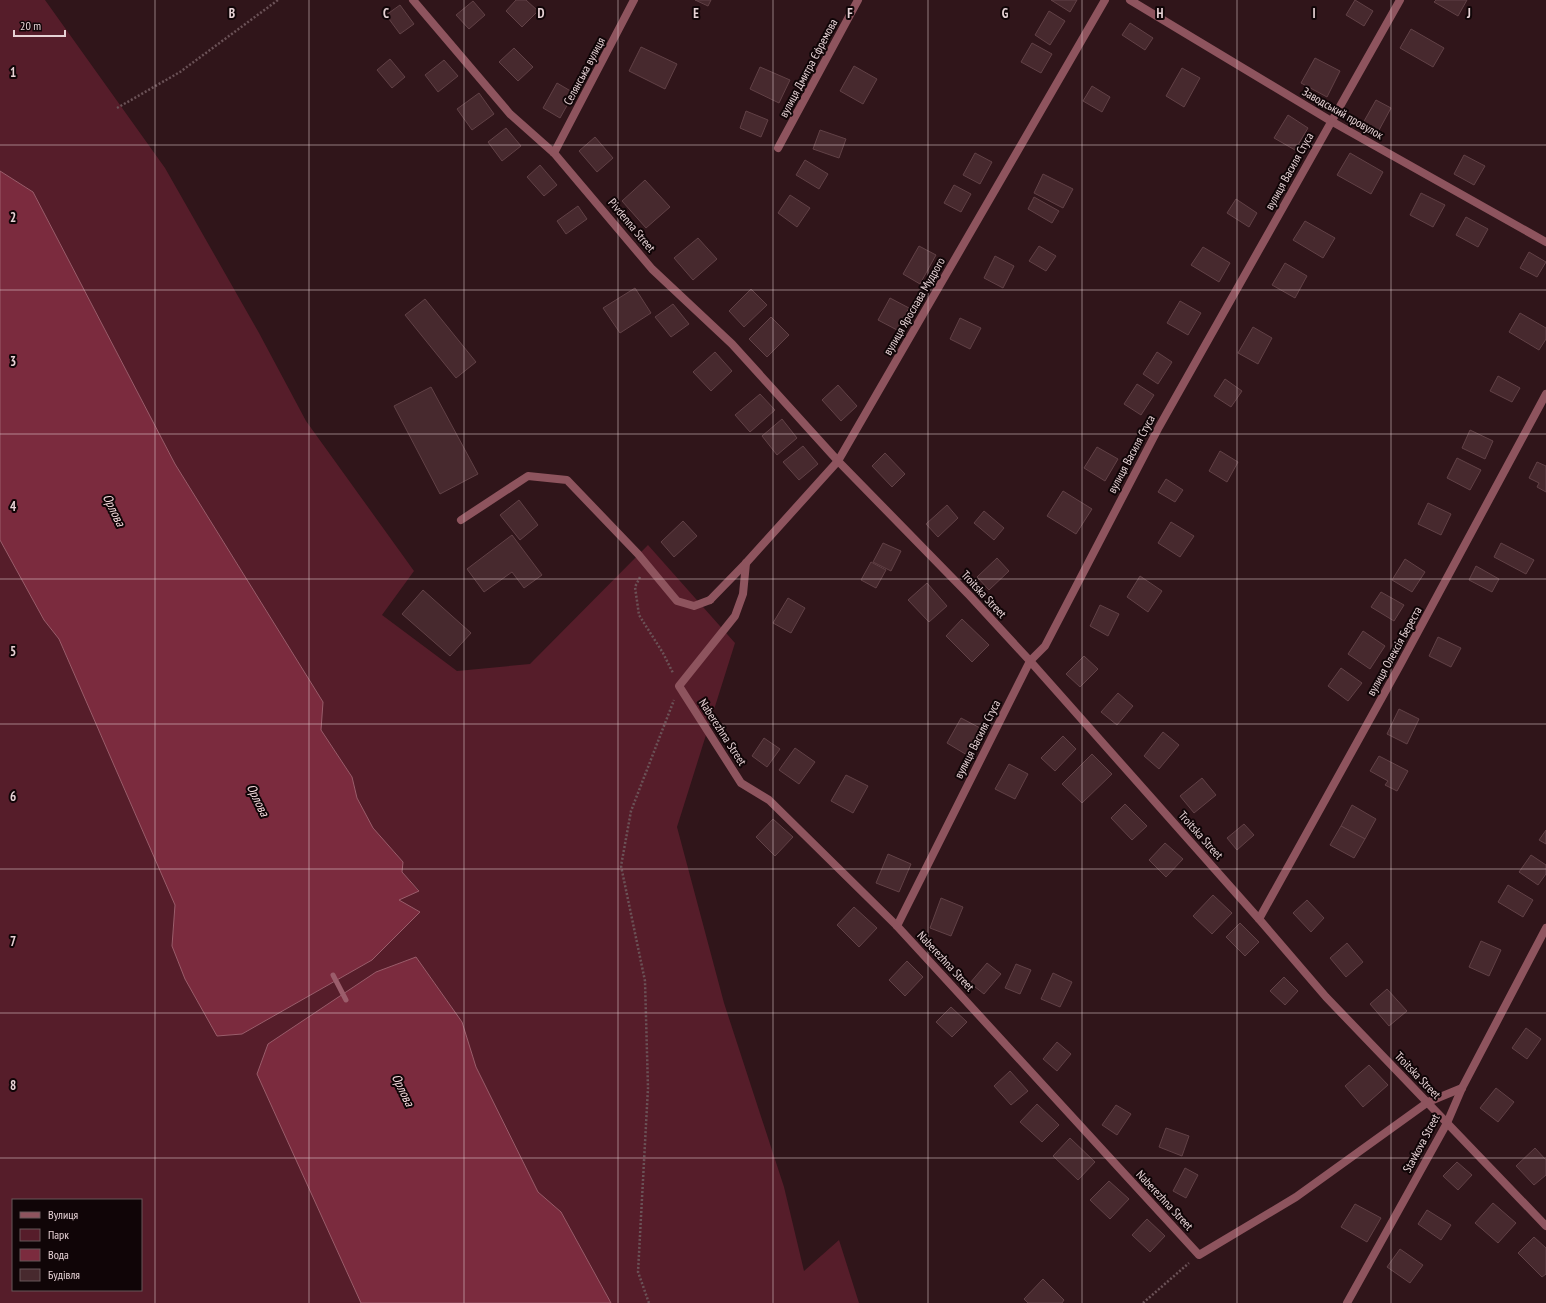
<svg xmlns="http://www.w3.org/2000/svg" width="1546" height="1303" viewBox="0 0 1546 1303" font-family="'PT Sans Narrow',sans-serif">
  <rect width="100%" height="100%" fill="#30151a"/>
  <path fill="#561d2a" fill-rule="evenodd" d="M0,0H45L165,168L259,333L306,421L414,571L382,615L457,671L530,664L648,545L735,643L677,827L724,1003L784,1187L804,1271L839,1240L859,1303H611L561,1212L538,1192L476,1067L462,1022L416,957L376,972L268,1044L257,1074L361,1303H0V540L44,620L59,639L175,905L172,946L185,979L217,1036L242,1034L372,960L420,912L398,900L419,890L402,872L403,862L373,829L357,798L352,777L321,730L323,702L175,464L33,192L0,171ZM13,1200H141V1290H13Z"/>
  <g fill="#7b2b3e" stroke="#9b5d6b">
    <polygon points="0,171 33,192 175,464 323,702 321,730 352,777 357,798 373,828 403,862 402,872 419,891 399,900 420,912 372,960 242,1034 217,1036 185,979 172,946 175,905 59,639 44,620 0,540"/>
    <polygon points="416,957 462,1022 476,1067 538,1192 561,1212 611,1303 361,1303 257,1074 268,1044 376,972"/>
  </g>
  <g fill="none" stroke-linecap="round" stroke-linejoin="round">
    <polyline stroke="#9b5d6b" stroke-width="5" points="333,975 346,1000"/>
  </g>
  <g fill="#47292e" stroke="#614146">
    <polygon points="516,0 526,0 538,11 522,27 506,11"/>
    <polygon points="695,0 711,0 708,6"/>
    <polygon points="1051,0 1077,0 1070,12"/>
    <polygon points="1355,0 1373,11 1364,26 1346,15"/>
    <polygon points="1436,0 1467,0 1458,16 1434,2"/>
    <polygon points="473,1 485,15 469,29 456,15"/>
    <polygon points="400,5 414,24 400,34 386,15"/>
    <polygon points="1049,11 1065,21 1050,45 1035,35"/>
    <polygon points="1130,23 1153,38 1145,50 1122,35"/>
    <polygon points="1411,29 1444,48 1433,67 1400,48"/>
    <polygon points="1032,43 1052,54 1041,73 1021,62"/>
    <polygon points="641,47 677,64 665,89 629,71"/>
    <polygon points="514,48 533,67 518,81 499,62"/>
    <polygon points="1315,58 1340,71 1327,97 1301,83"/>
    <polygon points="390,59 405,77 392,88 377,70"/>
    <polygon points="444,60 458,76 438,92 425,75"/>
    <polygon points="854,66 877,79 863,104 840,91"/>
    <polygon points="760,67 790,80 779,103 750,89"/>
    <polygon points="1182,68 1200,78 1184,107 1166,96"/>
    <polygon points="557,83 574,93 560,118 543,108"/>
    <polygon points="1092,86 1110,97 1102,112 1083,101"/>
    <polygon points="479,93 494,114 472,130 457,109"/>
    <polygon points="1376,100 1391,108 1378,132 1363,123"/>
    <polygon points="746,111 768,120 761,137 740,128"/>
    <polygon points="1288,115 1308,128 1295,150 1274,138"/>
    <polygon points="506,128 521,146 502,161 488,142"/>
    <polygon points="820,130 846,139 839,158 813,149"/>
    <polygon points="595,137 613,158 597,172 579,151"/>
    <polygon points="975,153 992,162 980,184 963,175"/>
    <polygon points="1350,153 1383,172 1371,194 1337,175"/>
    <polygon points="1464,155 1485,166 1474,185 1454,174"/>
    <polygon points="805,160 828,174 819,189 796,175"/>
    <polygon points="540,165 557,185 544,196 527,177"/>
    <polygon points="1043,174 1073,189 1063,208 1034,193"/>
    <polygon points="645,180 670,207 646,228 622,201"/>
    <polygon points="954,185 971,194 961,212 944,203"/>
    <polygon points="1421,193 1445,205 1433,227 1410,215"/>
    <polygon points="790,195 810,208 797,227 778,213"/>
    <polygon points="1034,197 1059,211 1052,223 1028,209"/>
    <polygon points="1236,199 1257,213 1249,227 1227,213"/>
    <polygon points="578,206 587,219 566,234 557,221"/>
    <polygon points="1466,217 1488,229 1478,247 1456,235"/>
    <polygon points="1305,221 1335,238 1323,258 1293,240"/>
    <polygon points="698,238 717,259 693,280 674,258"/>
    <polygon points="919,246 936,255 920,284 903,274"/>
    <polygon points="1039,246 1056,256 1046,271 1029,261"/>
    <polygon points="1203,247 1230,263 1219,282 1191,265"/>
    <polygon points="1529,252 1546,262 1537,277 1520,268"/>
    <polygon points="995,256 1014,266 1003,288 984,278"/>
    <polygon points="1285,263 1307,276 1295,298 1272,285"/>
    <polygon points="635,288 651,313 620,333 603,308"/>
    <polygon points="751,289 767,305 744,327 729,311"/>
    <polygon points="890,298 909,308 897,330 878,320"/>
    <polygon points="425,299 476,362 456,378 405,315"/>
    <polygon points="1180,301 1201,313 1188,335 1167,323"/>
    <polygon points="673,304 689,324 671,337 655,317"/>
    <polygon points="1520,313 1546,328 1546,339 1539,350 1509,332"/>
    <polygon points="771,317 789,335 767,357 749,339"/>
    <polygon points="960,318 981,328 970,349 950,339"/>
    <polygon points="1253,327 1272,338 1258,364 1238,353"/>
    <polygon points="715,352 732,371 711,391 693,372"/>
    <polygon points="1157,352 1172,362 1158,384 1143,374"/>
    <polygon points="1498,376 1520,388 1512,402 1490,391"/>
    <polygon points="1225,379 1242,391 1231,407 1214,396"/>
    <polygon points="1137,384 1154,395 1141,415 1124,404"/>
    <polygon points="838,385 857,406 841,421 822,400"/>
    <polygon points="431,387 478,474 440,494 394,406"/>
    <polygon points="760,394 775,410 750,432 735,415"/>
    <polygon points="782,419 797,438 777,455 762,436"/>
    <polygon points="1470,430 1493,441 1485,459 1462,448"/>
    <polygon points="803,446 818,464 799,480 783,462"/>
    <polygon points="1097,447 1118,459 1105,481 1084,468"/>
    <polygon points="1220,451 1238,462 1227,482 1209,471"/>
    <polygon points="885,453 905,474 892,487 872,466"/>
    <polygon points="1457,458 1481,470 1470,490 1447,478"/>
    <polygon points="1537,462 1546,466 1546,492 1537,487 1539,483 1529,478"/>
    <polygon points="1166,479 1183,490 1175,502 1158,492"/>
    <polygon points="1063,491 1092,509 1076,534 1047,516"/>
    <polygon points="519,500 538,525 520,540 500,515"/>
    <polygon points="1428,503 1451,514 1441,535 1418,524"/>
    <polygon points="947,505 958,518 938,537 926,524"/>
    <polygon points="984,511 1004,528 994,540 974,523"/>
    <polygon points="683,521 697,536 674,557 661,542"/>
    <polygon points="1171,522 1194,536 1180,557 1158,543"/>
    <polygon points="512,535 542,575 524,588 512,572 484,592 467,569"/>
    <polygon points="883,543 901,551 891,571 873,562"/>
    <polygon points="1501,543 1534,560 1526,574 1494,557"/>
    <polygon points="997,558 1009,571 989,590 977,577"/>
    <polygon points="1405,559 1425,572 1412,592 1392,580"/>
    <polygon points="871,562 886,570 876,588 861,580"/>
    <polygon points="1476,566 1499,579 1492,592 1469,580"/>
    <polygon points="1140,576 1162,591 1148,612 1127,597"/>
    <polygon points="927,583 947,606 929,622 908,600"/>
    <polygon points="423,590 471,633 450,656 402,614"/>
    <polygon points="1381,592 1404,605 1394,621 1371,607"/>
    <polygon points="788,598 805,608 791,633 773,623"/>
    <polygon points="1100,605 1119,614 1108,636 1090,626"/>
    <polygon points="962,619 989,645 972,662 946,636"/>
    <polygon points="1363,631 1385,646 1370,669 1348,654"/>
    <polygon points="1438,637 1461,648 1451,667 1429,656"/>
    <polygon points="1084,656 1098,669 1080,687 1066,674"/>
    <polygon points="1341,668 1362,683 1348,701 1328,686"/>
    <polygon points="1118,693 1133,706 1117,725 1101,712"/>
    <polygon points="1399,709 1419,719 1407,744 1387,734"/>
    <polygon points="961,718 982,729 967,755 947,743"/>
    <polygon points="1163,732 1179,745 1159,769 1144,756"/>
    <polygon points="1063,736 1076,749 1055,771 1041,758"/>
    <polygon points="764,738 780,749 767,767 752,756"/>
    <polygon points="795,748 815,762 799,784 779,770"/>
    <polygon points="1092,754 1112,774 1082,803 1062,784"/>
    <polygon points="1379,756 1408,771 1397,791 1385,785 1388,781 1370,771"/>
    <polygon points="1009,764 1028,774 1015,799 995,789"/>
    <polygon points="846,775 868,786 853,813 831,801"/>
    <polygon points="1202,778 1216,795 1194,813 1180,796"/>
    <polygon points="1125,804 1147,826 1132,840 1111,818"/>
    <polygon points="1352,805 1376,819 1365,839 1341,826"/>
    <polygon points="773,819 793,837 775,856 756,837"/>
    <polygon points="1244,824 1254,835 1237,850 1227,838"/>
    <polygon points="1341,826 1365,839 1354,858 1330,845"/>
    <polygon points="1546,830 1546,844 1539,840"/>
    <polygon points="1165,843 1183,859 1166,877 1149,860"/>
    <polygon points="888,854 911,864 899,892 876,883"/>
    <polygon points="1531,855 1546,865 1546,874 1538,885 1519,872"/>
    <polygon points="1508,885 1533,900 1523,917 1498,902"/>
    <polygon points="1213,895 1232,913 1212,934 1193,916"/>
    <polygon points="941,898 963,907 951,936 930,928"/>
    <polygon points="1307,900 1324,918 1311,932 1293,913"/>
    <polygon points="854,907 877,928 859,947 837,925"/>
    <polygon points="1240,923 1259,942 1245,956 1226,937"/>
    <polygon points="1481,941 1501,950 1489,976 1469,967"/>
    <polygon points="1347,943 1363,962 1346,977 1330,958"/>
    <polygon points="907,961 923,977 905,996 889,980"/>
    <polygon points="987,963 1001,974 984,994 970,983"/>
    <polygon points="1016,964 1031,970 1020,994 1005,988"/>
    <polygon points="1053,973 1072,982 1060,1007 1041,999"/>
    <polygon points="1284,977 1298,991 1285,1005 1270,991"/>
    <polygon points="1387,989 1407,1011 1389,1026 1370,1004"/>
    <polygon points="951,1007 967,1022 952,1037 936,1022"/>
    <polygon points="1526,1028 1541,1039 1527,1059 1512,1048"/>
    <polygon points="1057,1042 1071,1054 1057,1071 1043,1059"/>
    <polygon points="1369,1065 1388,1085 1363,1107 1345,1086"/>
    <polygon points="1010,1071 1028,1091 1011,1105 994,1086"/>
    <polygon points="1496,1088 1514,1102 1498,1122 1480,1108"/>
    <polygon points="1037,1104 1059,1125 1042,1142 1020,1122"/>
    <polygon points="1116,1105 1131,1114 1117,1135 1102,1125"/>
    <polygon points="1166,1128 1189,1136 1182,1156 1159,1147"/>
    <polygon points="1070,1138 1095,1162 1078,1180 1053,1156"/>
    <polygon points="1535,1148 1546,1160 1546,1175 1534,1185 1516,1166"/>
    <polygon points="1457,1162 1472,1175 1458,1190 1443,1176"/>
    <polygon points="1185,1168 1198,1175 1186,1198 1173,1191"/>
    <polygon points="1109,1181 1129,1199 1110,1219 1090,1200"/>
    <polygon points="1493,1203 1516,1223 1498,1243 1475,1223"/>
    <polygon points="1355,1204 1381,1218 1367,1242 1341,1227"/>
    <polygon points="1427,1210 1451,1225 1441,1240 1418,1224"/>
    <polygon points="1147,1219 1165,1236 1150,1252 1132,1235"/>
    <polygon points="1534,1237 1546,1248 1546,1274 1542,1277 1518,1253"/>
    <polygon points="1400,1249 1423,1265 1410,1283 1387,1267"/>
    <polygon points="1043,1279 1064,1300 1062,1303 1028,1303 1024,1299"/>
  </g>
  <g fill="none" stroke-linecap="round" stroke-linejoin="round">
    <g stroke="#6b5257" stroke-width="2.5" stroke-dasharray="2 2" stroke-linecap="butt">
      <polyline points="117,108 180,72 278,0"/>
      <polyline points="640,577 635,587 639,615 663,653 673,673"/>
      <polyline points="649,1303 638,1272 648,1088 645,981 621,866 631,811 674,700"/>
      <polyline points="1143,1303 1189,1263"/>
    </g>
    <polyline stroke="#8e545e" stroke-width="8" points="461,520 528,476 567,480 638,554 677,601 694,606 710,600"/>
    <g stroke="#8e545e" stroke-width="8">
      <polyline points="413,0 510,114 554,153 652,269 732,344 838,461 970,596 1030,661 1259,919 1326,997 1546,1226"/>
      <polyline points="1130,0 1331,121 1546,242"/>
      <polyline points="778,148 858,0"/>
      <polyline points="554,153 634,0"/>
      <polyline points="746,563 743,594 735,616 679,686 741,783 769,800 897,926 1199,1255 1296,1197 1428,1102 1462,1088"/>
      <polyline points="710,600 746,563 838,461 1105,0"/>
      <polyline points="1259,919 1400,665 1546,394"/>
      <polyline points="897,926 1030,661 1045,646 1159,427 1400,0"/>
      <polyline points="1347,1303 1447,1123 1462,1088 1546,928"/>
    </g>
  </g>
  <path fill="none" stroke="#e6d2d5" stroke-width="1" stroke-opacity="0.55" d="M155,0V1303M309,0V1303M464,0V1303M618,0V1303M773,0V1303M928,0V1303M1082,0V1303M1237,0V1303M1391,0V1303M0,145H1546M0,290H1546M0,434H1546M0,579H1546M0,724H1546M0,869H1546M0,1013H1546M0,1158H1546"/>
  <g text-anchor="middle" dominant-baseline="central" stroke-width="4" stroke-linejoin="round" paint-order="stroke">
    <g font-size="12" fill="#e6d2d5" stroke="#100507">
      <text transform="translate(808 68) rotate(-62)">вулиця Дмитра Єфремова</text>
      <text transform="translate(584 71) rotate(-62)">Селянська вулиця</text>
      <text transform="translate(1343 113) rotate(30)">Заводський провулок</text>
      <text transform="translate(1289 171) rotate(-61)">вулиця Василя Стуса</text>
      <text transform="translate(632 225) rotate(50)">Pivdenna Street</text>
      <text transform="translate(914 306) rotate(-60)">вулиця Ярослава Мудрого</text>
      <text transform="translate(1131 454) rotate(-62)">вулиця Василя Стуса</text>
      <text transform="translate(984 594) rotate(47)">Troitska Street</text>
      <text transform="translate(1394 651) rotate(-61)">вулиця Олексія Береста</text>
      <text transform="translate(723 732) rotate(57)">Naberezhna Street</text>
      <text transform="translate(977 739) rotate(-63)">вулиця Василя Стуса</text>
      <text transform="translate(1201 835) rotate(48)">Troitska Street</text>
      <text transform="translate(946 961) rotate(47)">Naberezhna Street</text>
      <text transform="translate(1418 1075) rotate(46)">Troitska Street</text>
      <text transform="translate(1421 1143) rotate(-62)">Stavkova Street</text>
      <text transform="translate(1165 1200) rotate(47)">Naberezhna Street</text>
    </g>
    <g font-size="13" font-style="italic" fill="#f6dcdf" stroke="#100507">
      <text transform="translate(114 510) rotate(64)">Орлова</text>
      <text transform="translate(258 800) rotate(64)">Орлова</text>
      <text transform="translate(403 1090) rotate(64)">Орлова</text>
    </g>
  </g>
  <g font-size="13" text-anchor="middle" font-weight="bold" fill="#e6d2d5" stroke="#100507" stroke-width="4" stroke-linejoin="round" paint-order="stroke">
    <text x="232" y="18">B</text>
    <text x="386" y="18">C</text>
    <text x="541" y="18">D</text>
    <text x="696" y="18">E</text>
    <text x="850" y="18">F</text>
    <text x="1005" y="18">G</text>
    <text x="1160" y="18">H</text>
    <text x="1314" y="18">I</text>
    <text x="1469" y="18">J</text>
    <text x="13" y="77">1</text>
    <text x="13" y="222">2</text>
    <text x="13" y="366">3</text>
    <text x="13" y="511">4</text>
    <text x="13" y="656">5</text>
    <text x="13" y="801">6</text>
    <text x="13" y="946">7</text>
    <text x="13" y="1090">8</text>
  </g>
  <rect x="12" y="1199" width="130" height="92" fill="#100507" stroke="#665759"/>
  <rect x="20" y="1212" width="20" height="6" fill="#8e545e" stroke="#665759"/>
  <text x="48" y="1219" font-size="12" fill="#e6d2d5">Вулиця</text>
  <rect x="20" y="1229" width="20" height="12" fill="#561d2a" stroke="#665759"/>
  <text x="48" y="1239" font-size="12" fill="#e6d2d5">Парк</text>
  <rect x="20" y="1249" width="20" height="12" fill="#7b2b3e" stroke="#665759"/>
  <text x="48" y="1259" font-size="12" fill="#e6d2d5">Вода</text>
  <rect x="20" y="1269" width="20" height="12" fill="#47292e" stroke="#665759"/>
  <text x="48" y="1279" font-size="12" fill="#e6d2d5">Будівля</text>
  <path d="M14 30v6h51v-6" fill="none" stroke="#e6d2d5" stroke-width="2"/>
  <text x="20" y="30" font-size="12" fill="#e6d2d5" stroke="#100507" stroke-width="3" paint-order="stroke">20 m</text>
</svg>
